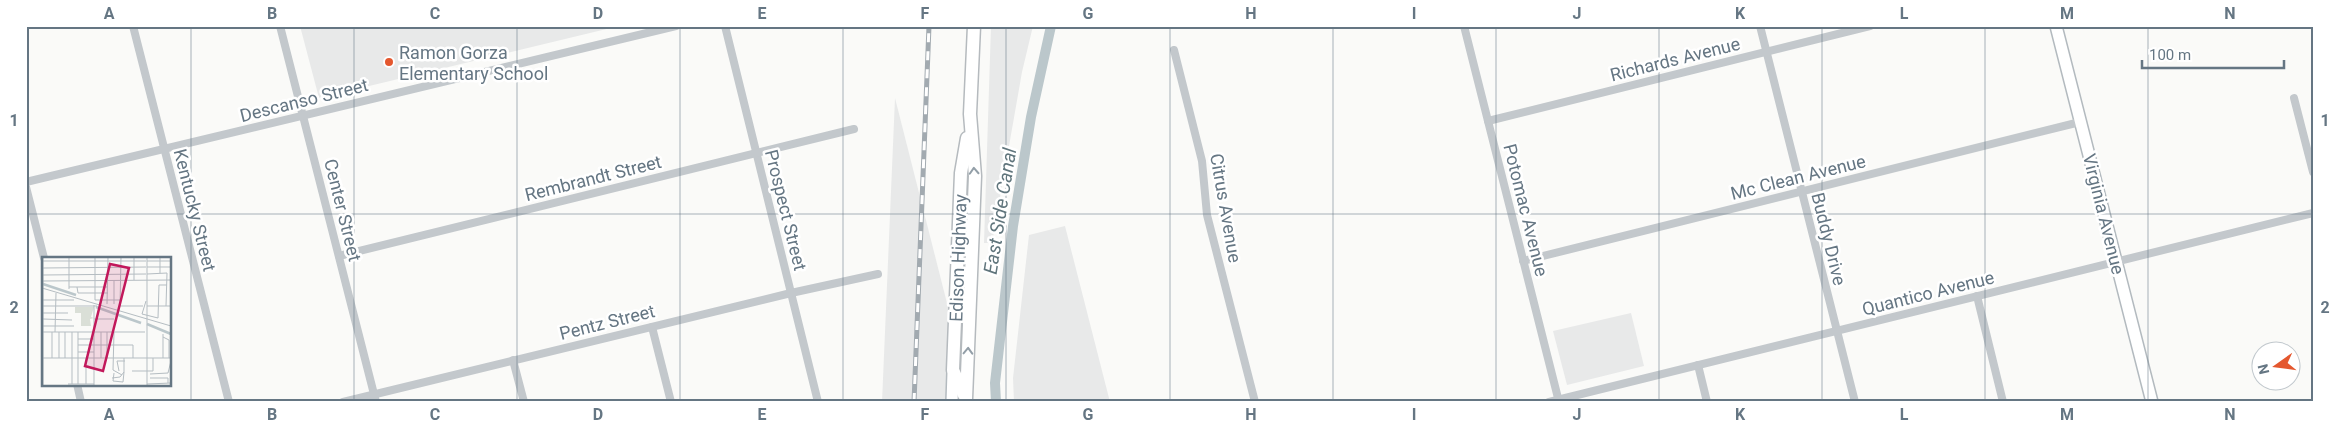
<svg xmlns="http://www.w3.org/2000/svg" width="2339" height="428" viewBox="0 0 2339 428" font-family="Roboto,sans-serif">
  <rect width="100%" height="100%" fill="#fafaf8"/>
  <g fill="#e8e9e9">
    <polygon points="300,26 619,26 319,98"/>
    <polygon points="991,26 1033,26 1022,72 992,243 984,243"/>
    <polygon points="895,98 950,315 946,402 882,402"/>
    <polygon points="1065,226 1110,402 1014,402 1013,378 1029,235"/>
    <polygon points="1631,313 1644,366 1567,385 1553,331"/>
  </g>
  <g fill="none" stroke-linecap="round" stroke-linejoin="round">
    <polyline stroke="#bbc7cb" stroke-width="10" points="996,402 995,383 1013,226 1031,117 1051,26"/>
    <g stroke="#b3babf" stroke-width="14">
      <g id="secondary">
        <polyline points="2056,26 2152,402"/>
        <polyline points="952,402 953,372"/>
      </g>
    </g>
    <g stroke="#b5babe" stroke-width="15">
      <g id="primary">
        <polyline points="964,395 953,370 961,173 967,138"/>
        <polyline points="966,399 975,176 970,114 974,26"/>
      </g>
    </g>
    <g stroke="#c3c8cc" stroke-width="8">
      <polyline points="133,26 229,402"/>
      <polyline points="280,26 376,402"/>
      <polyline points="725,26 818,402"/>
      <polyline points="1464,26 1559,402"/>
      <polyline points="1760,26 1855,402"/>
      <polyline points="1174,50 1202,161 1207,215 1255,402"/>
      <polyline points="2294,98 2313,172"/>
      <polyline points="1488,121 1870,26"/>
      <polyline points="26,182 676,26"/>
      <polyline points="26,187 44,258"/>
      <polyline points="339,256 854,129"/>
      <polyline points="1523,261 2080,122"/>
      <polyline points="1977,296 2003,402"/>
      <polyline points="652,327 671,402"/>
      <polyline points="513,360 524,402"/>
      <polyline points="1698,365 1707,402"/>
      <polyline points="77,384 81,402"/>
      <polyline points="343,402 791,293 878,274"/>
      <polyline points="1549,402 2313,213"/>
    </g>
    <use href="#secondary" stroke="#fff" stroke-width="11"/>
    <use href="#primary" stroke="#fff" stroke-width="12"/>
    <g stroke="#a2aab0" stroke-width="5">
      <polyline id="rail" points="914,402 929,26"/>
    </g>
    <use href="#rail" stroke="#fff" stroke-width="3" stroke-dasharray="9" stroke-linecap="butt"/>
  </g>
  <defs><path id="oneway-chevron" d="M-2-3.5L2.5 0L-2 3.5" fill="none" stroke-width="1.6" stroke-linecap="round" stroke-linejoin="round" transform="scale(1.25)"/></defs>
  <g stroke="#939fa8">
    <use href="#oneway-chevron" transform="translate(974 171) rotate(-93)"/>
    <use href="#oneway-chevron" transform="translate(968 351) rotate(-88)"/>
  </g>
  <path fill="none" stroke="#657683" stroke-width="1" stroke-opacity="0.55" d="M191,26V402M354,26V402M517,26V402M680,26V402M843,26V402M1006,26V402M1170,26V402M1333,26V402M1496,26V402M1659,26V402M1822,26V402M1985,26V402M2148,26V402M26,214H2313"/>
  <circle fill="#e4572e" stroke="#fff" stroke-width="2" cx="389" cy="62" r="5"/>
  <g text-anchor="middle" dominant-baseline="central" stroke-width="5" stroke-linejoin="round" paint-order="stroke">
    <g font-size="18" fill="#657683" stroke="#fff" text-anchor="start">
      <text x="399" y="52">Ramon Gorza<tspan x="399" dy="21">Elementary School</tspan></text>
    </g>
    <g font-size="18" fill="#657683" stroke="#fff">
      <text transform="translate(1675 59) rotate(-14)">Richards Avenue</text>
      <text transform="translate(304 100) rotate(-14)">Descanso Street</text>
      <text transform="translate(1798 177) rotate(-14)">Mc Clean Avenue</text>
      <text transform="translate(593 178) rotate(-14)">Rembrandt Street</text>
      <text transform="translate(1226 208) rotate(80)">Citrus Avenue</text>
      <text transform="translate(195 210) rotate(76)">Kentucky Street</text>
      <text transform="translate(343 210) rotate(76)">Center Street</text>
      <text transform="translate(786 210) rotate(76)">Prospect Street</text>
      <text transform="translate(1526 210) rotate(76)">Potomac Avenue</text>
      <text transform="translate(2104 214) rotate(76)">Virginia Avenue</text>
      <text transform="translate(1829 239) rotate(76)">Buddy Drive</text>
      <text transform="translate(958 258) rotate(-88)">Edison Highway</text>
      <text transform="translate(1928 293) rotate(-14)">Quantico Avenue</text>
      <text transform="translate(607 322) rotate(-14)">Pentz Street</text>
    </g>
    <g font-size="19" font-style="italic" fill="#60757c" stroke="#fff">
      <text transform="translate(1000 211) rotate(-81)">East Side Canal</text>
    </g>
  </g>
  <g transform="translate(42 257)">
    <rect width="129" height="129" fill="#fafaf8"/>
    <path d="M33,50H52L49,60L52,61L48,62L49,69H39V56H33Z" fill="#dadfd7"/>
    <path fill="none" stroke="#bbc7cb" stroke-width="2.5" d="M1,27L34,38M54,50L99,66M105,67L129,77"/>
    <path fill="none" stroke="#b5bdc2" stroke-width="1" d="M53,0V43H78M79,0L78,49H101M1,4H104M105,4H129M105,10H129M1,11L104,10M118,16V0M105,17L125,16L124,49M1,18L104,17M92,23V0M1,24L129,23M27,30H65M35,30L36,36H66M0,31L129,69M27,32V0M1,43H32M104,44L100,57L116,61L117,28H125M65,47L66,0M72,47V24M0,49H55M105,49H129M1,56H26M1,62L30,63M52,62H72M1,69H32M1,75H103M10,75V101M13,75L14,36M72,75L71,113L80,118M121,77V101M121,80L127,83V101M36,82H52M36,88H91V101M36,95H52M1,101H129M17,101V75M23,101V75M59,101V75M65,101V75M77,114L75,104H83M90,114H111V101M72,116L71,124L81,125L82,115M108,117L126,116L129,104M70,121L78,120L82,115V101M108,121H126V126M26,127H52M30,127V75M36,127V75M44,127V101M105,127L129,126M1,129V0M52,129V48M105,129V0"/>
    <path fill="#c2185b" fill-opacity="0.15" stroke="#c2185b" stroke-width="2.5" d="M68,7L87,11L61,114L43,109Z"/>
    <rect width="129" height="129" fill="none" stroke="#657683" stroke-width="2.5"/>
  </g>
  <rect width="2339" height="428" fill="none" stroke="#ffffff" stroke-width="55"/>
  <g transform="translate(2276 366) rotate(256)"><circle r="24" fill="#ffffff" stroke="#c1c8cd"/>
  <path d="M0-4L9 19L0 12L-9 19Z" fill="#e4572e"/>
  <text y="-8" font-size="14" font-weight="bold" text-anchor="middle" fill="#657683">N</text>
  </g>
  <path d="M2142 60v8h142v-8" fill="none" stroke="#657683" stroke-width="2.5"/>
  <text x="2149" y="60" font-size="15" fill="#657683" stroke="#ffffff" stroke-width="4" paint-order="stroke">100 m</text>
  <rect x="28" y="28" width="2284" height="372" fill="none" stroke="#657683" stroke-width="2"/>
  <g font-size="16" text-anchor="middle" font-weight="bold" fill="#657683">
    <text x="109" y="19">A</text>
    <text x="272" y="19">B</text>
    <text x="435" y="19">C</text>
    <text x="598" y="19">D</text>
    <text x="762" y="19">E</text>
    <text x="925" y="19">F</text>
    <text x="1088" y="19">G</text>
    <text x="1251" y="19">H</text>
    <text x="1414" y="19">I</text>
    <text x="1577" y="19">J</text>
    <text x="1740" y="19">K</text>
    <text x="1904" y="19">L</text>
    <text x="2067" y="19">M</text>
    <text x="2230" y="19">N</text>
    <text x="14" y="126">1</text>
    <text x="2325" y="126">1</text>
    <text x="14" y="313">2</text>
    <text x="2325" y="313">2</text>
    <text x="109" y="420">A</text>
    <text x="272" y="420">B</text>
    <text x="435" y="420">C</text>
    <text x="598" y="420">D</text>
    <text x="762" y="420">E</text>
    <text x="925" y="420">F</text>
    <text x="1088" y="420">G</text>
    <text x="1251" y="420">H</text>
    <text x="1414" y="420">I</text>
    <text x="1577" y="420">J</text>
    <text x="1740" y="420">K</text>
    <text x="1904" y="420">L</text>
    <text x="2067" y="420">M</text>
    <text x="2230" y="420">N</text>
  </g>
</svg>
